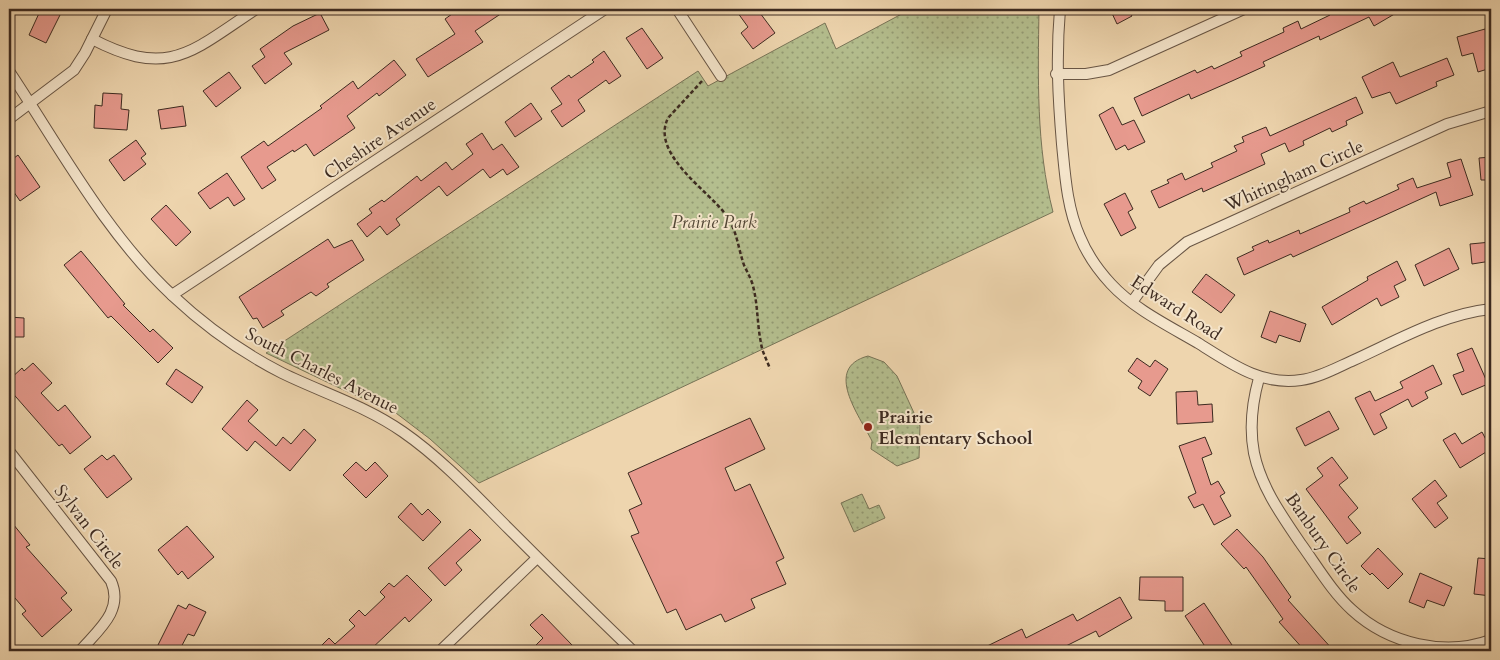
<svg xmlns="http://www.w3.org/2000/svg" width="1500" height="660" viewBox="0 0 1500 660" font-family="Cardo,serif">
  <defs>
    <pattern id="park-dots" width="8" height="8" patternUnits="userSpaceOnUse" patternTransform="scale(1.25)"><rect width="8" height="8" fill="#b4be8e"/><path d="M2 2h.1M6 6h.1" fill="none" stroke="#949b74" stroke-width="1.8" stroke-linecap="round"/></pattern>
  </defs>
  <rect width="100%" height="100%" fill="#eed5ae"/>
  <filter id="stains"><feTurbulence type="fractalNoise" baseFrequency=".004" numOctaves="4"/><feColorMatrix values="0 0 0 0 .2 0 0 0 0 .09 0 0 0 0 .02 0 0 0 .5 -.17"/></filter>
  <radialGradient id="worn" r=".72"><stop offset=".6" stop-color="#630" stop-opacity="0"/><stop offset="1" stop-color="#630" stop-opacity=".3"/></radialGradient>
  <g fill="url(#park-dots)" stroke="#787457">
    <path d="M911,9H1039C1038,77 1036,146 1053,212L479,483L430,439L392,410L350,393L266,353L698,71L708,86L825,23L836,49Z"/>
    <path d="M868,356L884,362L897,376L920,426L919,458L897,466L871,449L872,441C859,415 823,368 868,356Z"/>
    <polygon points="862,494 869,509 879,505 885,518 854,532 841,503"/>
  </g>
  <g fill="#e79a8e" stroke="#3c2a20">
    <polygon points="41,9 63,9 46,43 29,35"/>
    <polygon points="459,9 508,9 475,31 483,42 428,77 416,59 455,34 445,19"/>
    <polygon points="735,9 757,9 775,33 753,49 741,33 748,27"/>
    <polygon points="1110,9 1128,9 1132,16 1117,24"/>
    <polygon points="1334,9 1403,9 1374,26 1369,17 1320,40 1319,36 1263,62 1265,66 1232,81 1191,99 1189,94 1142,116 1134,98 1195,70 1197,73 1212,66 1214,69 1242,56 1240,52 1284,32 1283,28 1298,21 1301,29 1330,15 1328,11"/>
    <polygon points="320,13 329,30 284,53 292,64 265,84 252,66 265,57 260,49 293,26"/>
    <polygon points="642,28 663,58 647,69 626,38"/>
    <polygon points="1485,29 1491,53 1491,68 1478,72 1473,53 1462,56 1457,37"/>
    <polygon points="604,51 621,76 609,84 606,80 578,100 585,111 562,127 551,111 562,104 551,88 569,75 571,78 594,62 592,60"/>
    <polygon points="1447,58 1454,75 1436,82 1437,86 1396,104 1390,92 1372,98 1362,77 1393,62 1400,77"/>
    <polygon points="394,60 406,75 379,96 377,93 347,116 355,128 314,156 306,144 294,152 293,150 267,167 276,180 262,189 241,157 264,141 268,146 322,108 320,106 353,81 358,89"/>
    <polygon points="229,72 241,88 216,107 203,91"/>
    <polygon points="103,93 122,94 121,109 129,110 127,130 94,128 95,105 102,106"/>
    <polygon points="1356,97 1363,113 1346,121 1347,125 1332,132 1330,128 1303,141 1304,145 1289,152 1285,143 1261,154 1265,164 1203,192 1202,188 1159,208 1151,191 1169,183 1167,180 1182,173 1185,180 1213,167 1211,163 1237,151 1234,146 1244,142 1242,137 1266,127 1270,136"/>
    <polygon points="531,103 542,119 515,137 505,122"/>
    <polygon points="183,106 186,126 161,129 158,110"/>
    <polygon points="1113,107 1122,125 1134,120 1145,142 1128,150 1125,145 1116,150 1099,115"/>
    <polygon points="482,133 493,150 502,144 519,167 507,175 503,169 490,178 483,169 447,196 439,186 396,219 400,225 387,235 380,226 367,237 357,224 372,213 369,209 382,200 384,202 417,176 421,181 446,162 452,170 473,154 466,144"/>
    <polygon points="136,140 146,154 141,158 146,164 124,181 109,160"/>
    <polygon points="18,155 40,187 20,201 9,185 9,176 13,173 9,167 9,162"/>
    <polygon points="1491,157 1491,180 1481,180 1479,158"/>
    <polygon points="1461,159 1473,195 1440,206 1436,192 1293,257 1291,254 1244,275 1237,258 1254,250 1252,247 1268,240 1269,243 1299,230 1300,234 1318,226 1350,212 1349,208 1364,201 1366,204 1399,189 1397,185 1413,178 1417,188 1451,177 1447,163"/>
    <polygon points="227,173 245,199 234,206 228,197 210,209 198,193"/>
    <polygon points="1125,193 1133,209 1128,212 1136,228 1121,236 1104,204"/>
    <polygon points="166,205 191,232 176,246 151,219"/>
    <polygon points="328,239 334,248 352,240 364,260 327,284 329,287 316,296 311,292 281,311 284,315 263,328 257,318 253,319 239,297"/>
    <polygon points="1491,242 1491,261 1472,264 1470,244"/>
    <polygon points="1449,248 1459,269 1424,286 1415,265"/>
    <polygon points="81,251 125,304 123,305 150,332 153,329 173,348 158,363 111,316 108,318 64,265"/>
    <polygon points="1397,261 1406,280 1394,286 1399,297 1381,306 1377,298 1332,325 1322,307 1368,280 1367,277"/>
    <polygon points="1206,274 1235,295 1221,313 1192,292"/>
    <polygon points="1270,311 1306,324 1300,342 1279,335 1276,343 1261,337"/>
    <polygon points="9,317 24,318 24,337 9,337"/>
    <polygon points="1472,348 1488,384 1462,395 1453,375 1464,371 1457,354"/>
    <polygon points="1137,358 1150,367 1155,360 1168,369 1150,396 1138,388 1142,381 1128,371"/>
    <polygon points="33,363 52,383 41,393 58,411 65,405 91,437 70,454 62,444 59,446 9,389 9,380 22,368 24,371"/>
    <polygon points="1433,365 1442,384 1425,392 1428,398 1412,407 1408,399 1380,414 1387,428 1374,435 1355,398 1370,391 1375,401 1403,388 1400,382"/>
    <polygon points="176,369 203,387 192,403 166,384"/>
    <polygon points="1197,391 1198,405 1212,404 1213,422 1177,424 1176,392"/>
    <polygon points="247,400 258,410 248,421 276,446 283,437 291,444 304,429 316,440 290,471 255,441 247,451 222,429"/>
    <polygon points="1329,411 1339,429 1305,446 1296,428"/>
    <polygon points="750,418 765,449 725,468 735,491 750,484 784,558 776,562 786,584 751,599 755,608 725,622 721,614 686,630 676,609 667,613 631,536 639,533 629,510 642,504 628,473"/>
    <polygon points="1482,432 1491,449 1460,468 1443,440 1455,433 1462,444"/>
    <polygon points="1205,437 1212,454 1202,458 1211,485 1218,481 1225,493 1220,496 1231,516 1214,525 1203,504 1194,508 1188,497 1196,493 1179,446"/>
    <polygon points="102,455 107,460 114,455 132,479 107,498 84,469"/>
    <polygon points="1332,457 1348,478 1339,485 1358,508 1348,517 1361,533 1347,544 1306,489 1323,476 1317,468"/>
    <polygon points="356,462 366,471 375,462 388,476 366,498 343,475"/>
    <polygon points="1435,480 1447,496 1437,503 1448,518 1435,528 1412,499"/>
    <polygon points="411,503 422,515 428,509 441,522 423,541 398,517"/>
    <polygon points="9,519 30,545 26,547 67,593 61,598 72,610 42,637 22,614 26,611 9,591"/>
    <polygon points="187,526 214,557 188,579 182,571 178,575 158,550"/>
    <polygon points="470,529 481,540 456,563 462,570 445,586 428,568"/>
    <polygon points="1237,529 1263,557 1291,597 1288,600 1334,651 1305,651 1279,622 1283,619 1246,567 1244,569 1221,544"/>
    <polygon points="1378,548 1403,574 1388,589 1372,573 1370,575 1361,566"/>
    <polygon points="1478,558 1491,559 1491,596 1474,594"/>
    <polygon points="1420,573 1452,587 1444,606 1427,600 1424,608 1409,602"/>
    <polygon points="407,575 432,600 409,622 405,617 369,651 316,651 329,638 335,644 355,626 349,620 359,610 365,616 385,597 380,592 389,583 394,587"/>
    <polygon points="1140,577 1183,577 1183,611 1165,611 1165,601 1139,600"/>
    <polygon points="1120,597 1132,618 1099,637 1096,631 1064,647 1066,651 977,651 1022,629 1026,638 1073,614 1077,621"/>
    <polygon points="1204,603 1236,651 1208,651 1185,616"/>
    <polygon points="189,604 206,612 194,636 188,634 179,651 155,651 178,605 186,609"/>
    <polygon points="542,614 572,645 566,651 530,651 543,638 530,625"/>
  </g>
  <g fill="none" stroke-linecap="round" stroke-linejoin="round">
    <g stroke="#685544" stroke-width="12">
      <g id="street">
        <polyline points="677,9 721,76"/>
        <path d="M1060,9C1056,57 1058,96 1062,144C1065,175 1067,208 1080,237C1087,254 1098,270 1111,284C1134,309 1169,326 1198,343C1230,363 1261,386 1301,380C1319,378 1338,367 1354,360C1398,340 1443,314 1491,309"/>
        <path d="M92,39C169,79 191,52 256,9"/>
        <path d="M9,71C59,146 106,234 173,296C205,326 243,353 282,373C323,393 366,406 403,432C442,459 476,496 509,529C550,570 591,611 633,651"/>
        <polyline points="1056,74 1086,74 1109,70 1244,9"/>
        <polyline points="9,119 74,70 85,53 107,9"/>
        <polyline points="172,295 605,9"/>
        <polyline points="1132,302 1159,265 1187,242 1447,124 1491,111"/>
        <path d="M1259,378C1252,403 1249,427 1254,453C1261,487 1282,516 1301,544C1317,566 1332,592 1352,610C1389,644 1445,657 1491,640"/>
        <path d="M9,451L111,581C124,611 98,630 80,651"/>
        <polyline points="440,651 537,558"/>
      </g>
    </g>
    <path stroke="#3c2a20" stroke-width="2.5" stroke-dasharray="4 2.5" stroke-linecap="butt" d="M702,81L668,118C650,154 709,191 726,215C737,230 738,248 744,265C747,272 751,278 753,286C758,305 757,324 761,343C762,352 767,360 770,369"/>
    <use href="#street" stroke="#f4e4ca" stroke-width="10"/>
  </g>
  <circle fill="#8f2418" stroke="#f4e4ca" stroke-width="2" cx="868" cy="427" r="5"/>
  <g text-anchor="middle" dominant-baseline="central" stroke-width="4" stroke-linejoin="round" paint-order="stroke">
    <g font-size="18" fill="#3c2a20" stroke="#f4e4ca">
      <text transform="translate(380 139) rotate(-34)">Cheshire Avenue</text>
      <text transform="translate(1294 176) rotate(-24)">Whitingham Circle</text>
      <text transform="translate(1176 308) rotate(33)">Edward Road</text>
      <text transform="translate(322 371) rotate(27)">South Charles Avenue</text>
      <text transform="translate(89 527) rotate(52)">Sylvan Circle</text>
      <text transform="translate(1323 543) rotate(55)">Banbury Circle</text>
    </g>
    <g font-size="18" font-style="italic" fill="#544836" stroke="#f4e4ca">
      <text x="714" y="222">Prairie Park</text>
    </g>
    <g font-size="18" font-weight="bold" fill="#3c2a20" stroke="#f4e4ca" text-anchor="start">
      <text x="878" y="417">Prairie<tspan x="878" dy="21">Elementary School</tspan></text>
    </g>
  </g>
  <rect width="1500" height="660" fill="none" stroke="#eed5ae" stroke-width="30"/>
  <rect x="10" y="10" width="1480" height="640" fill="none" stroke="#3c2a20" stroke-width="2.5"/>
  <rect x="15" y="15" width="1470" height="630" fill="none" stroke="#3c2a20"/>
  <rect width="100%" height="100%" filter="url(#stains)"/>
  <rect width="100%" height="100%" fill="url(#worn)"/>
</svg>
